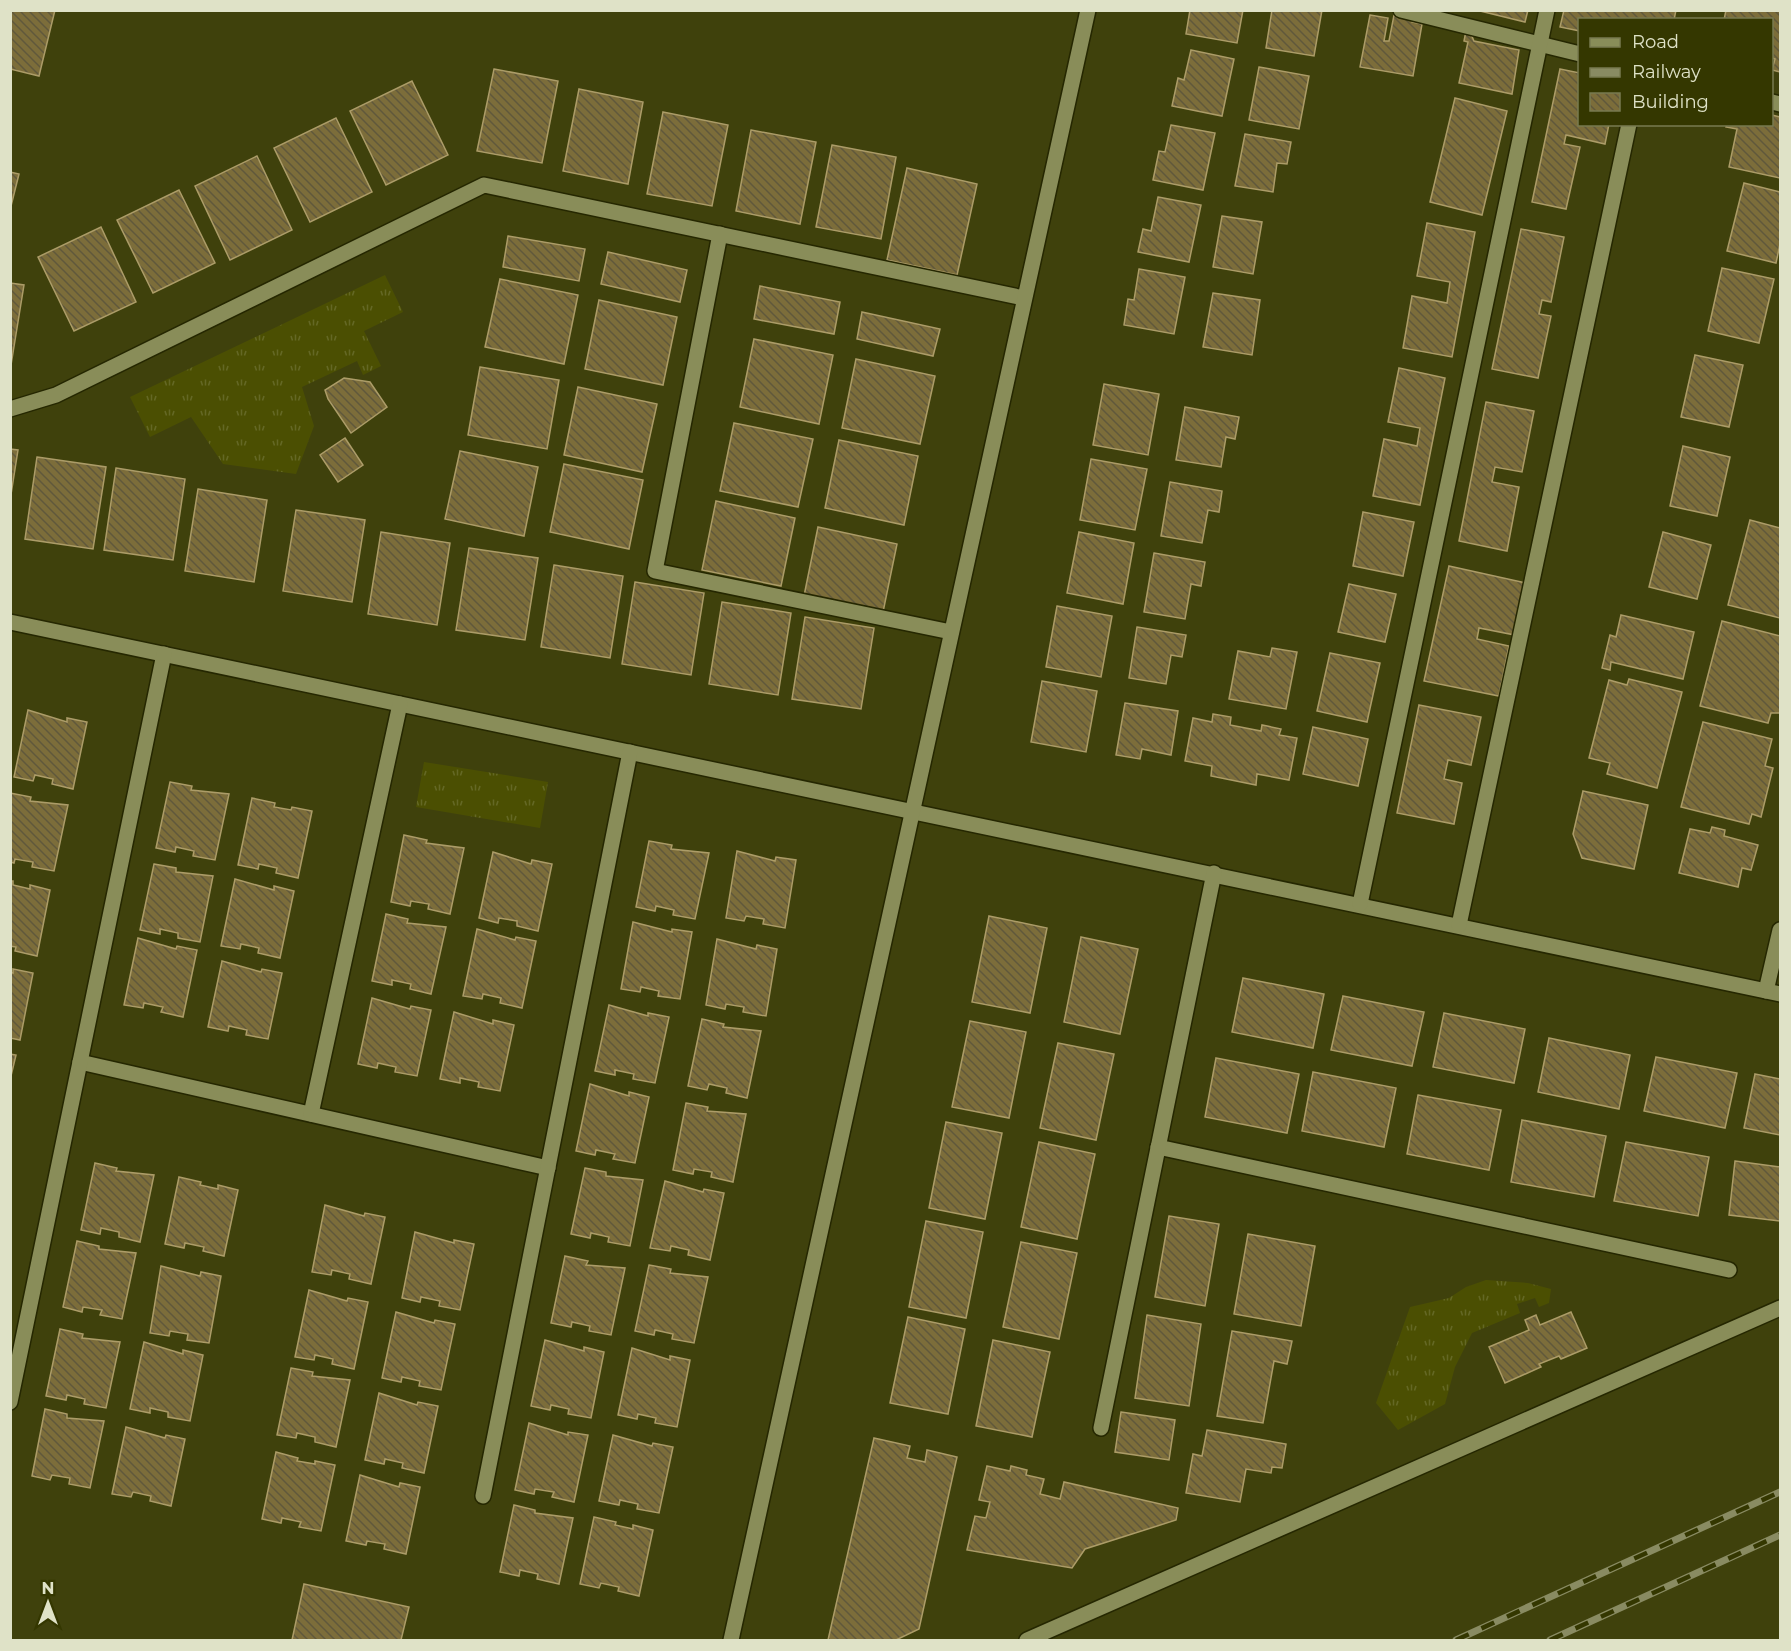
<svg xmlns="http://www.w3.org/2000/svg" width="1791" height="1651" viewBox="0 0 1791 1651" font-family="Montserrat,sans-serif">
  <defs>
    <pattern id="grass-tufts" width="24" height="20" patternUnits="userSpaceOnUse" patternTransform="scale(1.5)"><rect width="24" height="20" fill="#4b4f02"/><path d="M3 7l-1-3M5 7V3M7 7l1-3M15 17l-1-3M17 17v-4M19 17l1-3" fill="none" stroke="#646825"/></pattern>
    <pattern id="building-back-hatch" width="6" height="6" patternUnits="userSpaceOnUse" patternTransform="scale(1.5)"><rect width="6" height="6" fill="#7c6d3a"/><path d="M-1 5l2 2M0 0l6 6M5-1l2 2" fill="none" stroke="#60583b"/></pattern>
  </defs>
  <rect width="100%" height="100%" fill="#3f410c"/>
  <g fill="url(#grass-tufts)">
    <polygon points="385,275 403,312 364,331 381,366 363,375 357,361 302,387 314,426 296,474 223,464 191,417 150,437 130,397"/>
    <polygon points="424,762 548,782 540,828 416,807"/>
    <polygon points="1486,1280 1528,1283 1551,1289 1549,1303 1539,1307 1535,1298 1517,1304 1520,1313 1472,1333 1455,1367 1445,1404 1398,1430 1376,1403 1410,1307 1449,1298 1466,1287"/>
  </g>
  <g fill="url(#building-back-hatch)" stroke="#ac9c68" stroke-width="1.5">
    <polygon points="10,10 55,10 39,76 10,69"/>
    <polygon points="1190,10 1243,10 1237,43 1186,34"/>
    <polygon points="1272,10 1322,10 1314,56 1266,48"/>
    <polygon points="1476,10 1528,10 1525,22"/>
    <polygon points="1564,10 1676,10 1674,20 1580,20 1580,31 1560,27"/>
    <polygon points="1726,10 1780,10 1780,72 1772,70 1775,59 1772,58 1772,20 1724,20"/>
    <polygon points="1370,15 1388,18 1384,41 1389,41 1394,15 1413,18 1412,22 1422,24 1413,76 1360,67"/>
    <polygon points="1466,31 1470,32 1474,41 1519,50 1512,94 1459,83 1468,42 1464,41"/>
    <polygon points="1191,50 1234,59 1222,116 1172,106 1178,78 1184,80"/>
    <polygon points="1259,67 1309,76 1299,129 1249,120"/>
    <polygon points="494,69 558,81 542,163 477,151"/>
    <polygon points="1560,69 1580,73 1580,124 1609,124 1605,144 1566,135 1564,144 1580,147 1566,209 1532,202"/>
    <polygon points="412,81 448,155 386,185 350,111"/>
    <polygon points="579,89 643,102 628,184 563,171"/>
    <polygon points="1455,98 1507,111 1482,215 1430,202"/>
    <polygon points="663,112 728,125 712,206 647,194"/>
    <polygon points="1772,115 1780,117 1780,178 1729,167 1737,129 1726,127 1727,124 1772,124"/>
    <polygon points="336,118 372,192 310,222 274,148"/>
    <polygon points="1171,125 1215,133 1203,190 1153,180 1159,151 1165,152"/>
    <polygon points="751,130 816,142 800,224 736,211"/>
    <polygon points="1245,134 1291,142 1287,164 1277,163 1273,192 1235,186"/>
    <polygon points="832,145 896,157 881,239 816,227"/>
    <polygon points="257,156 292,230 230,260 195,186"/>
    <polygon points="907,168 977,184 957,275 887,260"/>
    <polygon points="10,172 19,174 10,210"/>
    <polygon points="1744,183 1780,192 1780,244 1776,263 1727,251"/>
    <polygon points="179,190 215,263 153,293 117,220"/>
    <polygon points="1158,197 1201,205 1189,262 1138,252 1143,229 1151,231"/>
    <polygon points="1222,216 1262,222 1253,274 1213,267"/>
    <polygon points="1427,223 1475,232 1452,357 1403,348 1412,296 1447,303 1450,282 1417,276"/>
    <polygon points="101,227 136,302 74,331 38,257"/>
    <polygon points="1521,229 1564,237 1551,302 1542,300 1539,314 1551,316 1538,378 1492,369"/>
    <polygon points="508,236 585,249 579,281 503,267"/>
    <polygon points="608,252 687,270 680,302 601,284"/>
    <polygon points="1722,268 1774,279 1759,343 1708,331"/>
    <polygon points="1139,269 1185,277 1174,334 1124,325 1128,299 1134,300"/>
    <polygon points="500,279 578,295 564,364 485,347"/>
    <polygon points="10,283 24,285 11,365 10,365"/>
    <polygon points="760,286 840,302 834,334 754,319"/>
    <polygon points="1213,293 1260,300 1252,355 1203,347"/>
    <polygon points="599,300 677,317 663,385 585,369"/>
    <polygon points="862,312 940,329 933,356 857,339"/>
    <polygon points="754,339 833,355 819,424 740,407"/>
    <polygon points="1695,355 1743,365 1729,427 1681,417"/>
    <polygon points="856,359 935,376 920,444 842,428"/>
    <polygon points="480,367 559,380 547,449 468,435"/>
    <polygon points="1399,368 1445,378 1420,505 1373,496 1384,439 1417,446 1420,428 1388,422"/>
    <polygon points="344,378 370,382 387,407 351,433 328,399 325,390"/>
    <polygon points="1104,384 1159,394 1148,455 1093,445"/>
    <polygon points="578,387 657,404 642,472 564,455"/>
    <polygon points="1486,402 1534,411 1522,472 1495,467 1492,482 1519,487 1507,551 1459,541"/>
    <polygon points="1185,407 1239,417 1235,439 1226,437 1221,467 1176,460"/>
    <polygon points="734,423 813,439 798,507 720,491"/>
    <polygon points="345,438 363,465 338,482 320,455"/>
    <polygon points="839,440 918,456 904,525 825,508"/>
    <polygon points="1683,446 1730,457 1717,516 1670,506"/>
    <polygon points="10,449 18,450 10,501"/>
    <polygon points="460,451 538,467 524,536 445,519"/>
    <polygon points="37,457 106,467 93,549 25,539"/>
    <polygon points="1091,459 1147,469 1135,530 1080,520"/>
    <polygon points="564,464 643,480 629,549 550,532"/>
    <polygon points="116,468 185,479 173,560 104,550"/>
    <polygon points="1170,482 1222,491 1219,512 1208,510 1202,543 1161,536"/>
    <polygon points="198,489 267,500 254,582 185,571"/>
    <polygon points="716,501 795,518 781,586 702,570"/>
    <polygon points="296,510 365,520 352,602 283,591"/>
    <polygon points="1363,512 1414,522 1403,576 1353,566"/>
    <polygon points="1750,520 1780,528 1780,618 1728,605"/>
    <polygon points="818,527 897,544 883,612 804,596"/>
    <polygon points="381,532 450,543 437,625 368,614"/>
    <polygon points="1079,532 1134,543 1123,604 1067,593"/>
    <polygon points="1663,532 1711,545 1697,599 1649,587"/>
    <polygon points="469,548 538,558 525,640 456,630"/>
    <polygon points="1154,553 1205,562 1201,586 1191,584 1185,619 1144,612"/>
    <polygon points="554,565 623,576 610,658 541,647"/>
    <polygon points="1449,566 1526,583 1515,635 1479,628 1477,639 1509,646 1499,696 1424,681"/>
    <polygon points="635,582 704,593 691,675 622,664"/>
    <polygon points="1349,584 1396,594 1385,642 1338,632"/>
    <polygon points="722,602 791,613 778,695 709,684"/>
    <polygon points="1057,606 1112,616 1101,677 1046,667"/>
    <polygon points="1621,615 1694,632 1683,679 1611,662 1610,670 1602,668 1610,635 1616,637"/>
    <polygon points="805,617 874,628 861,709 792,699"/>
    <polygon points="1722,621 1780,636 1780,713 1771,713 1768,723 1700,706"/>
    <polygon points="1137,627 1186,635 1182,657 1171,655 1166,684 1129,678"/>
    <polygon points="1272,648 1297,652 1286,709 1229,699 1238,651 1270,657"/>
    <polygon points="1330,653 1380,663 1367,722 1317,711"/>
    <polygon points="1629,679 1682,692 1657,788 1607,774 1610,763 1589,758 1609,680 1627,685"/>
    <polygon points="1042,681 1097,691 1086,752 1031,742"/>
    <polygon points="1125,703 1178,711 1171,755 1142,749 1140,759 1116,755"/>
    <polygon points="1419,705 1481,717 1471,765 1448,760 1444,779 1462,783 1454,824 1397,813"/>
    <polygon points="28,710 67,722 67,718 87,722 73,789 52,784 53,779 35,775 33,781 14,777"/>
    <polygon points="1213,714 1231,717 1230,725 1261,731 1262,725 1281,729 1279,735 1297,738 1289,780 1257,774 1256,785 1211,776 1212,766 1185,761 1193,718 1212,722"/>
    <polygon points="1703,722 1772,739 1765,766 1773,768 1761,817 1752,814 1749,824 1681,807"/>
    <polygon points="1313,727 1368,739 1358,786 1303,774"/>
    <polygon points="170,782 192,786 191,790 229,794 215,860 193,856 194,851 176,847 175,852 156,848"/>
    <polygon points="1583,791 1648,805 1634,869 1582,858 1573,834"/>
    <polygon points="10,793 31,797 30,801 68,805 54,871 32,867 33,862 15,859 14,863 10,862"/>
    <polygon points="252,798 275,803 274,807 291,810 292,807 312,811 298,878 276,873 277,868 259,864 258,869 238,865"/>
    <polygon points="1712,827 1725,830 1724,836 1758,845 1751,870 1742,868 1738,887 1679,873 1690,829 1710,833"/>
    <polygon points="404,835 427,840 426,843 464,848 450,914 428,909 429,904 411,901 410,906 391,902"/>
    <polygon points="649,841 672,845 671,849 709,853 695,919 673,915 674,910 656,906 655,911 636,907"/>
    <polygon points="737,851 775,861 776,857 796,860 785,928 763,924 764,919 746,916 744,921 726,918"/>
    <polygon points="493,852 531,864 532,860 552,864 538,931 517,926 517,921 499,918 498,923 479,918"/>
    <polygon points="154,864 176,868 176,872 213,876 200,942 178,938 178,933 160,929 160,934 140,930"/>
    <polygon points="235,879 274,890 274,886 294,891 280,958 258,953 259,948 241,944 240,949 221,946"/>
    <polygon points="10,881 13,881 13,885 30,889 30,885 50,890 37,956 15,951 16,947 10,946"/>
    <polygon points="386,914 408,919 407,923 446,927 431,994 410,989 411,984 392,980 392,985 372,981"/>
    <polygon points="989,916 1047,928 1030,1013 972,1002"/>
    <polygon points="633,922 672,932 672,929 692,932 680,999 658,996 659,991 641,987 640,992 621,989"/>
    <polygon points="477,929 515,940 516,937 536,941 522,1008 500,1003 501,998 483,994 482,999 463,996"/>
    <polygon points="1081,937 1138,949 1120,1034 1064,1022"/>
    <polygon points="138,938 176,949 177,946 197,950 183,1017 161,1012 163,1007 144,1003 143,1008 124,1005"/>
    <polygon points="717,939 756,949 757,945 777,949 766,1016 743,1012 744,1007 726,1004 725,1009 706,1005"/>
    <polygon points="222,961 261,972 262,969 282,973 268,1039 246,1035 247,1030 229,1026 228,1031 208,1027"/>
    <polygon points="13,969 33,973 20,1040 10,1038 10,972 13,973"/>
    <polygon points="1243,978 1324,994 1313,1048 1232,1032"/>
    <polygon points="1343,996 1424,1012 1412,1066 1331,1050"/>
    <polygon points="372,998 410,1009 411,1006 431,1010 417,1076 395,1072 396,1067 378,1063 377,1068 358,1064"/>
    <polygon points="609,1005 648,1016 648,1013 669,1017 655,1083 633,1079 634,1074 615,1070 615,1075 595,1071"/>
    <polygon points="454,1012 493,1024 493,1020 514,1025 500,1091 478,1087 479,1082 460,1078 460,1083 440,1079"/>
    <polygon points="1444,1013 1525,1029 1514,1083 1433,1067"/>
    <polygon points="702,1019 724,1024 723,1027 761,1031 747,1098 726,1093 727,1088 709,1084 707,1090 688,1086"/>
    <polygon points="970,1021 1026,1032 1009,1118 952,1107"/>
    <polygon points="1549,1038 1630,1055 1619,1109 1538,1092"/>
    <polygon points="1058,1043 1114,1054 1096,1140 1040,1128"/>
    <polygon points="10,1054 16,1055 10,1080"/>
    <polygon points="1656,1057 1737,1073 1725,1128 1644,1111"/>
    <polygon points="1216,1058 1299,1074 1287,1133 1205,1117"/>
    <polygon points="1313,1072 1396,1088 1384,1147 1302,1131"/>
    <polygon points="1755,1074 1780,1079 1780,1135 1744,1128"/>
    <polygon points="590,1084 629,1096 629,1092 649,1097 635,1163 613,1159 615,1154 596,1150 595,1155 576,1151"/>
    <polygon points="1418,1095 1501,1110 1489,1170 1407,1154"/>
    <polygon points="686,1103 708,1107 707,1111 746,1114 733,1182 711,1177 712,1172 694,1169 693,1174 673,1170"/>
    <polygon points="1522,1120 1606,1136 1594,1197 1511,1182"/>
    <polygon points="946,1122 1002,1133 985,1219 929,1208"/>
    <polygon points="1039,1142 1095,1154 1077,1239 1021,1227"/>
    <polygon points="1626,1142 1709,1157 1698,1216 1614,1201"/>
    <polygon points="1735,1161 1780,1167 1780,1221 1729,1215"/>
    <polygon points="95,1163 117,1168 116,1171 154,1175 140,1242 119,1237 119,1232 101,1228 100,1234 81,1230"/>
    <polygon points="585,1168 606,1172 606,1176 643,1180 630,1246 608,1242 609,1237 591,1233 590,1238 571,1234"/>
    <polygon points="179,1177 201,1182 200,1185 218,1189 218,1185 238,1190 224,1256 203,1251 204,1247 185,1243 184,1248 165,1244"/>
    <polygon points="665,1181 703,1192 704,1189 724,1193 710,1260 688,1255 689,1250 671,1246 670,1251 650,1248"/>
    <polygon points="325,1205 364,1216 365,1213 385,1217 371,1284 349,1279 350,1274 332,1270 331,1275 312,1272"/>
    <polygon points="1169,1216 1219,1224 1205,1306 1155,1297"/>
    <polygon points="926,1221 983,1232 966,1318 909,1307"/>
    <polygon points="415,1232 454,1243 454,1240 474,1244 460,1310 439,1306 440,1301 421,1297 420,1302 402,1298"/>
    <polygon points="1248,1234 1315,1246 1301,1326 1234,1314"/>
    <polygon points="77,1241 99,1246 99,1249 136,1253 122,1319 100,1315 102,1310 83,1307 82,1312 63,1307"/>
    <polygon points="1021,1242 1077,1253 1059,1339 1003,1327"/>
    <polygon points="565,1256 588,1261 586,1265 625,1268 611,1335 589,1331 590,1326 572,1322 571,1327 551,1323"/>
    <polygon points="649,1265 671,1269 670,1273 708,1277 694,1343 672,1339 673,1334 655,1330 654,1335 635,1331"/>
    <polygon points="161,1266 200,1276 201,1272 221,1276 209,1343 187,1340 188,1334 170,1331 169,1336 150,1333"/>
    <polygon points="309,1290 347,1301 348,1298 368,1302 354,1369 332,1364 333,1359 315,1355 314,1360 295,1357"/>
    <polygon points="396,1312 434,1323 435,1320 455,1324 441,1390 419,1386 420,1381 402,1377 401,1382 382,1378"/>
    <polygon points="1571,1312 1587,1348 1561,1359 1559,1356 1539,1364 1541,1367 1505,1383 1489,1347 1529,1330 1525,1320 1536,1315 1540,1325"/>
    <polygon points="1147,1315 1201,1324 1189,1406 1135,1398"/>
    <polygon points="908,1317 965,1329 948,1414 890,1403"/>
    <polygon points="60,1329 83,1334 82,1338 120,1342 106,1408 84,1404 85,1399 67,1395 66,1400 46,1396"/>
    <polygon points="1232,1331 1292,1341 1287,1364 1274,1361 1263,1423 1217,1416"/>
    <polygon points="545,1340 584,1351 584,1347 604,1352 591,1418 568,1414 569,1409 551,1405 550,1410 531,1406"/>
    <polygon points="993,1340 1050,1352 1032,1437 976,1426"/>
    <polygon points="144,1342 183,1354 183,1350 203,1355 190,1421 168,1417 168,1412 150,1408 150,1413 130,1409"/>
    <polygon points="632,1348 670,1360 670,1356 690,1360 677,1427 655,1423 656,1418 638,1414 637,1419 618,1415"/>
    <polygon points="291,1368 313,1372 312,1376 350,1380 336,1447 315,1442 315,1437 297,1433 296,1438 277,1435"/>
    <polygon points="379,1393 417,1405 418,1402 438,1406 424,1473 402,1468 403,1463 385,1459 384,1464 365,1460"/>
    <polygon points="45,1409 67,1414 67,1418 104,1421 90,1488 69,1484 70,1478 52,1475 50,1480 32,1476"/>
    <polygon points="1121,1412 1175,1420 1169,1460 1115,1452"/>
    <polygon points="529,1423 568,1435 568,1432 588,1435 574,1502 552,1497 554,1492 535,1489 534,1494 515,1490"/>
    <polygon points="126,1427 165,1438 166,1435 185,1439 171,1506 150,1501 151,1496 133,1492 131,1497 112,1494"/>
    <polygon points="1207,1430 1286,1444 1282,1468 1272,1467 1271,1473 1246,1469 1240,1502 1186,1493 1193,1454 1202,1456"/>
    <polygon points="613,1435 652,1446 653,1443 673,1447 659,1513 637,1509 638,1504 620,1500 619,1505 599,1501"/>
    <polygon points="874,1438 910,1446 907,1458 925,1462 927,1450 957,1457 919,1629 896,1640 828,1640"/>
    <polygon points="276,1452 298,1458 297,1461 315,1464 315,1461 335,1465 321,1531 299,1527 301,1522 282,1518 281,1523 262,1519"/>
    <polygon points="987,1466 1010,1471 1011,1466 1027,1470 1026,1475 1044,1479 1040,1494 1060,1499 1064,1482 1178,1508 1176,1520 1085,1549 1072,1568 967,1550 975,1516 986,1518 990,1502 979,1500"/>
    <polygon points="360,1475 399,1487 400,1483 420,1487 406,1554 384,1549 385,1544 367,1541 366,1545 346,1541"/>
    <polygon points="514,1505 535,1510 535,1513 573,1518 559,1584 537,1579 538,1574 520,1570 519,1576 500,1572"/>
    <polygon points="594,1517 616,1522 615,1525 633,1529 633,1525 653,1530 639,1596 618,1591 619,1587 601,1583 599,1588 580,1584"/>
    <polygon points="304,1584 409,1607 401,1640 292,1640"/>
  </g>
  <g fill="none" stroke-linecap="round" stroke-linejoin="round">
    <g stroke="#252701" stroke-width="18">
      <g id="minor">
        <polyline points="1401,10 1580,54"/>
        <polyline points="1772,102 1780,104"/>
        <polyline points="720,234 655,571 951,632"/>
        <polyline points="10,409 56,395 484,185 1024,298"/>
        <polyline points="10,622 1780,994"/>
        <polyline points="1360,904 1547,10"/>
        <polyline points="1459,925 1629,124"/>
        <polyline points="1766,991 1780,930"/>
        <polyline points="80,1062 548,1168"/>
        <polyline points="311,1114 400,704"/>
        <polyline points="1158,1147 1729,1270"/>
        <polyline points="10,1402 164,654"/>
        <polyline points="1101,1428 1214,873"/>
        <polyline points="483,1496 630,752"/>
        <polyline points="731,1640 1088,10"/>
        <polyline points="1027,1640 1780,1308"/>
      </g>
    </g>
    <use href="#minor" stroke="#898d59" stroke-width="15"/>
    <g stroke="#898b62" stroke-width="7">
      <g id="rail">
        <polyline points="1456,1640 1780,1492"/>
        <polyline points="1550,1640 1780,1535"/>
      </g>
    </g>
    <use href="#rail" stroke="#343700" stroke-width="4.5" stroke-dasharray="14" stroke-linecap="butt"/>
  </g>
  <rect width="1791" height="1651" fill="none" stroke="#dfe2c7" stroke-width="24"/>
  <rect x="1578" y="18" width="195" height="108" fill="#343700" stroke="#787b50" stroke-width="1.5"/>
  <rect x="1590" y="38" width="30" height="9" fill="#898d59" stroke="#787b50" stroke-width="1.5"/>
  <text x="1632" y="48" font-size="18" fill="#dfe2c7">Road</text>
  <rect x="1590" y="68" width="30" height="9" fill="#898b62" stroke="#787b50" stroke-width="1.5"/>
  <text x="1632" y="78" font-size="18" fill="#dfe2c7">Railway</text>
  <rect x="1590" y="93" width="30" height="18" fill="url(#building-back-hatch)" stroke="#787b50" stroke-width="1.5"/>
  <text x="1632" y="108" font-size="18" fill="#dfe2c7">Building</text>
  <g transform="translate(48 1603)" stroke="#343700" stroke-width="4.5" paint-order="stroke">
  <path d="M0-4.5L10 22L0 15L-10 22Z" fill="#dfe2c7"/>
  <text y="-9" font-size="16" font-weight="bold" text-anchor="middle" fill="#dfe2c7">N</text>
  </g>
</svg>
